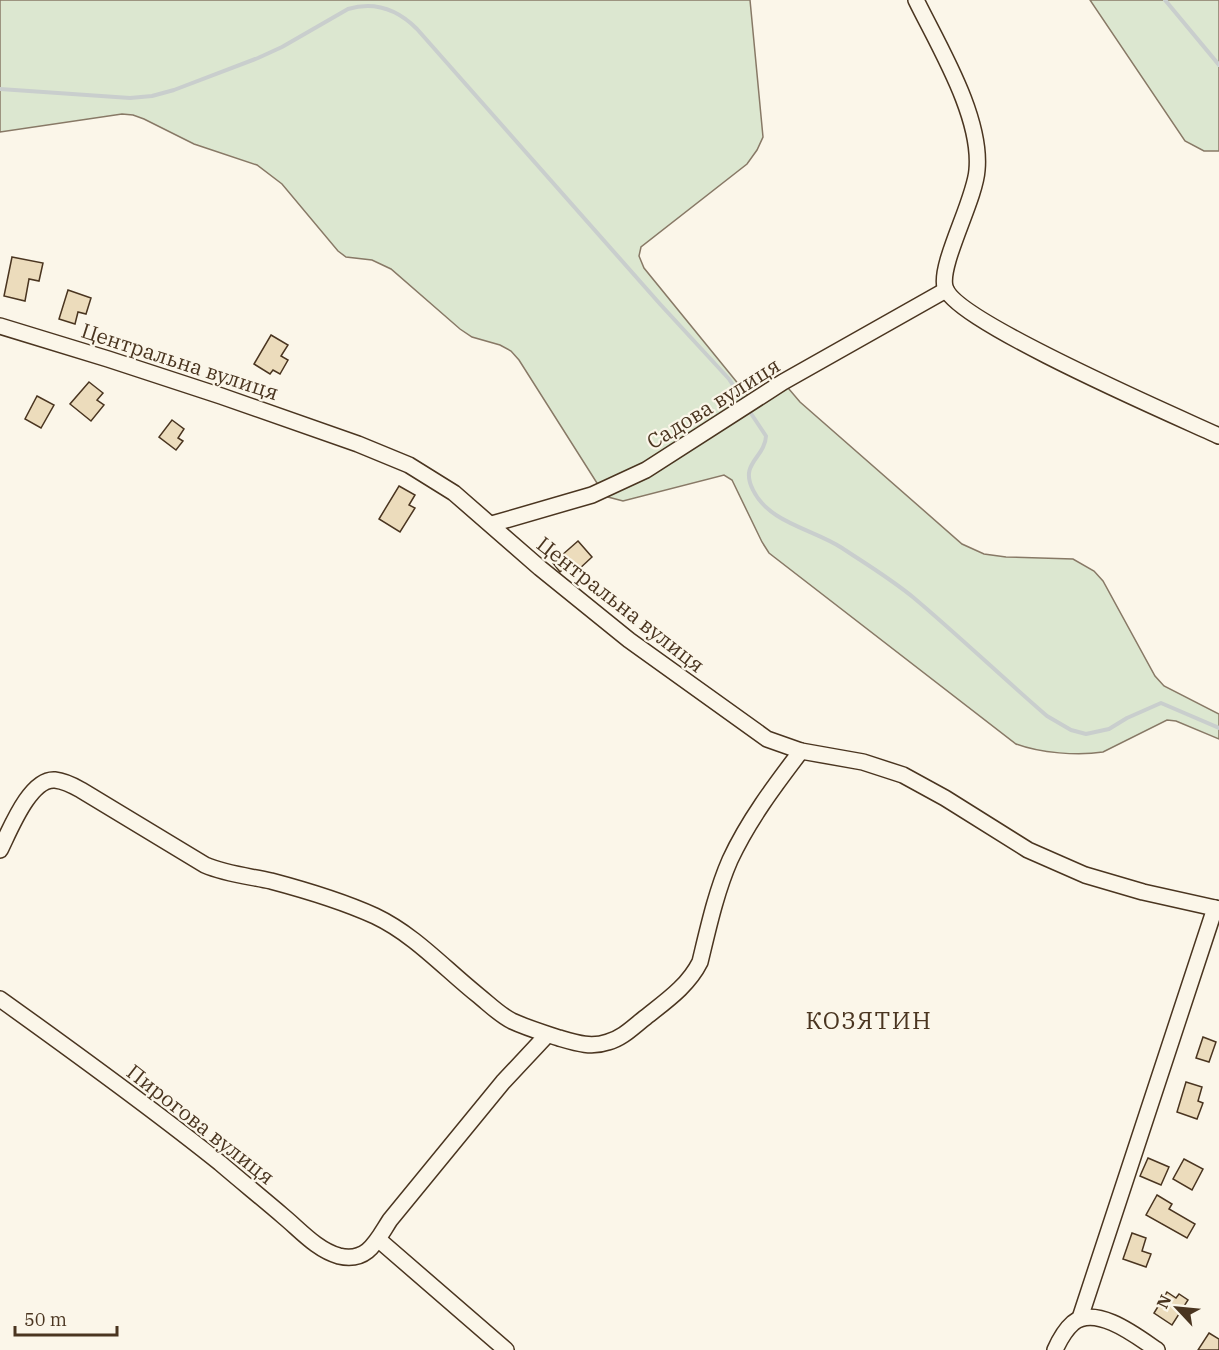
<svg xmlns="http://www.w3.org/2000/svg" width="1219" height="1350" viewBox="0 0 1219 1350" font-family="'IBM Plex Serif',serif">
  <rect width="100%" height="100%" fill="#fbf6e9"/>
  <g fill="#dce7d0" stroke="#887966" stroke-width="1.5">
    <path d="M0,0H750L763,137L757,150L747,164L641,247L639,256L644,268L753,402L783,382L800,402L962,544L984,554L1006,557L1073,559L1094,571L1103,581L1155,676L1164,686L1219,714V739L1176,721L1167,720L1103,752C1078,756 1040,753 1016,744L769,553L762,542L732,480L724,475L623,501L608,497L602,491L519,360L511,351L500,345L472,337L460,329L391,269L372,260L346,257L338,251L282,184L257,165L194,144L144,119L133,115L122,114L0,132Z"/>
    <polygon points="1090,0 1219,0 1219,151 1204,151 1185,141"/>
  </g>
  <g fill="none" stroke-linecap="round" stroke-linejoin="round">
    <g stroke="#c9cecd" stroke-width="4">
      <polyline points="1165,0 1219,65"/>
      <path d="M0,89L130,98L152,96L174,90L258,58L282,47L348,9C375,1 398,10 417,29L660,304L729,379L742,399"/>
      <path d="M750,412L766,436C765,458 739,463 753,490C769,523 813,529 842,548C866,564 891,579 914,598C959,636 1002,677 1047,716L1071,730L1086,734L1109,729L1127,718L1161,703L1219,728"/>
    </g>
  </g>
  <g fill="#ecdcbc" stroke="#4a3520" stroke-width="1.5">
    <polygon points="12,257 43,263 39,281 29,279 25,301 4,296"/>
    <polygon points="68,290 91,298 86,314 78,312 75,324 59,319"/>
    <polygon points="271,335 288,345 281,356 288,360 280,374 273,370 270,374 254,364"/>
    <polygon points="89,382 103,393 97,400 104,405 91,421 70,404"/>
    <polygon points="37,396 54,405 41,428 25,419"/>
    <polygon points="172,420 184,429 178,438 183,441 176,450 159,437"/>
    <polygon points="399,486 415,495 409,505 415,508 400,532 379,519"/>
    <polygon points="578,541 592,557 577,571 570,563 560,572 553,563"/>
    <polygon points="1203,1037 1216,1042 1209,1062 1196,1058"/>
    <polygon points="1186,1082 1202,1087 1198,1101 1203,1103 1197,1119 1177,1112"/>
    <polygon points="1148,1158 1169,1167 1161,1185 1140,1176"/>
    <polygon points="1184,1159 1203,1169 1192,1190 1173,1179"/>
    <polygon points="1157,1195 1172,1204 1169,1209 1195,1224 1187,1238 1146,1215"/>
    <polygon points="1132,1233 1146,1238 1142,1251 1151,1254 1146,1267 1123,1259"/>
    <polygon points="1167,1292 1176,1298 1179,1294 1188,1300 1172,1325 1154,1313"/>
    <polygon points="1209,1333 1219,1339 1219,1350 1198,1350"/>
  </g>
  <g fill="none" stroke-linecap="round" stroke-linejoin="round">
    <g stroke="#4a3520" stroke-width="18">
      <g id="minor">
        <path d="M916,0C939,47 982,117 977,170C975,200 939,264 945,287C954,321 1178,417 1219,436"/>
        <polyline points="0,326 108,359 221,396 358,444 409,465 454,493 540,568 629,640 767,739 801,751 863,762 903,775 945,798 1028,850 1085,875 1143,892 1219,909"/>
        <polyline points="492,524 592,495 646,470 783,382 946,290"/>
        <path d="M0,850C10,830 30,778 55,780C65,781 74,786 81,790L205,865C226,874 248,876 271,881C305,890 342,901 375,916C415,935 445,969 479,996C490,1005 500,1015 512,1021C527,1028 544,1033 559,1038C576,1043 591,1048 608,1042C623,1038 634,1026 646,1017C666,1001 688,986 700,962C708,929 716,892 730,860C748,821 775,785 801,751"/>
        <path d="M0,999C74,1052 149,1106 220,1163C241,1181 262,1198 283,1216C300,1230 317,1250 339,1256C368,1263 377,1240 390,1220L503,1082L547,1035"/>
        <polyline points="379,1240 506,1350"/>
        <polyline points="1080,1318 1215,908"/>
        <path d="M1055,1350C1059,1341 1065,1330 1073,1323C1096,1304 1138,1337 1157,1350"/>
      </g>
    </g>
    <use href="#minor" stroke="#fbf6e9" stroke-width="15"/>
  </g>
  <g text-anchor="middle" dominant-baseline="central" stroke-width="4.5" stroke-linejoin="round" paint-order="stroke">
    <g font-size="21" fill="#4a3520" stroke="#fbf6e9">
      <text transform="translate(180 361) rotate(18)">Центральна вулиця</text>
      <text transform="translate(713 403) rotate(-32)">Садова вулиця</text>
      <text transform="translate(621 604) rotate(38)">Центральна вулиця</text>
      <text transform="translate(201 1124) rotate(38)">Пирогова вулиця</text>
    </g>
    <g font-size="24" letter-spacing="1.5" fill="#4a3520" stroke="#fbf6e9">
      <text x="869" y="1020">КОЗЯТИН</text>
    </g>
  </g>
  <g transform="translate(1177 1308) rotate(296)" stroke="#fbf6e9" stroke-width="4.5" paint-order="stroke">
  <path d="M0-4.5L10 22L0 15L-10 22Z" fill="#4a3520"/>
  <text y="-9" font-size="16" font-weight="bold" text-anchor="middle" fill="#4a3520">N</text>
  </g>
  <path d="M15 1326v9h102v-9" fill="none" stroke="#4a3520" stroke-width="3"/>
  <text x="24" y="1326" font-size="18" fill="#4a3520" stroke="#fbf6e9" stroke-width="4.5" paint-order="stroke">50 m</text>
</svg>
